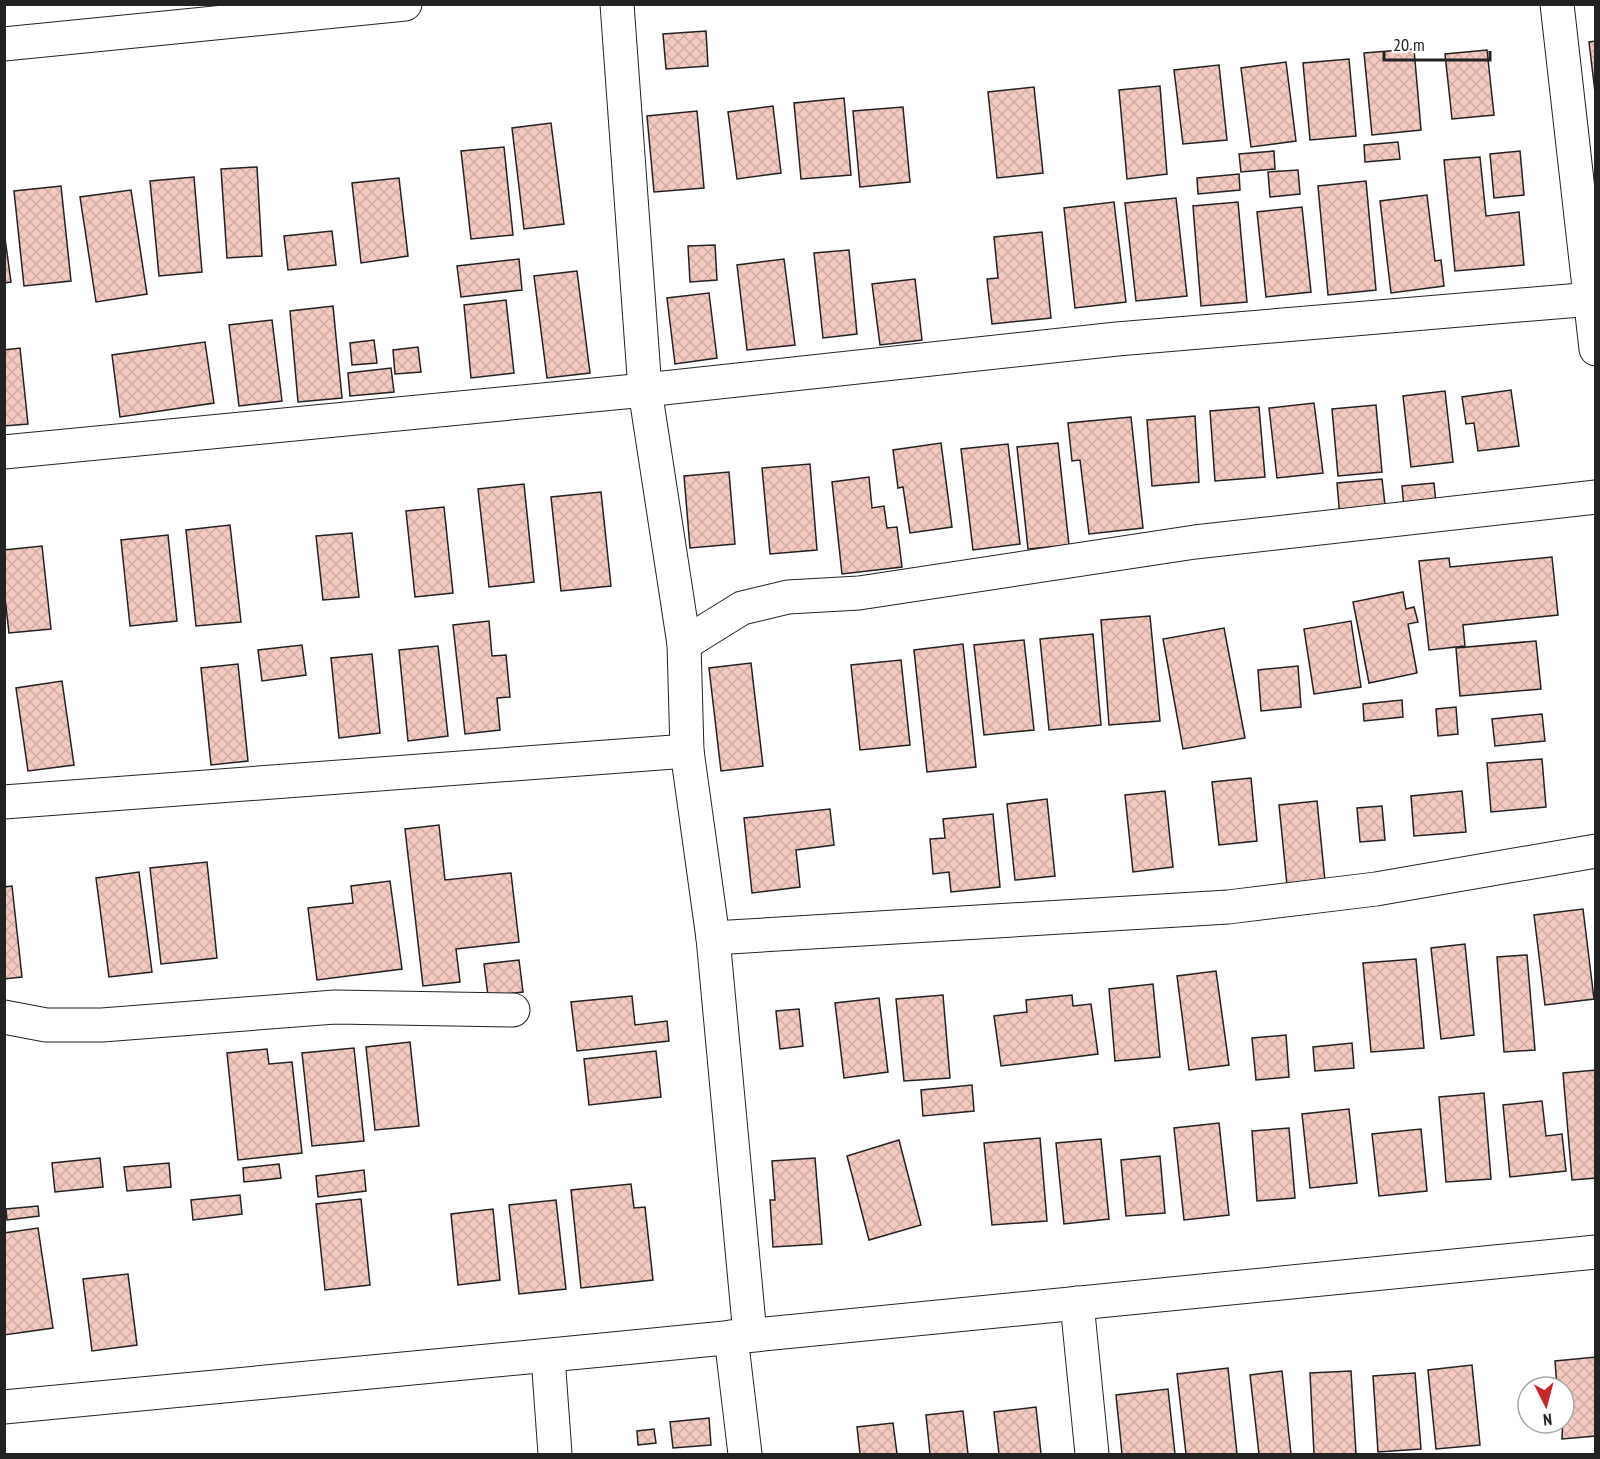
<svg xmlns="http://www.w3.org/2000/svg" width="1600" height="1459" viewBox="0 0 1600 1459" font-family="'PT Sans Narrow',sans-serif">
  <defs>
    <pattern id="building-cross-hatch" width="8" height="8" patternUnits="userSpaceOnUse" patternTransform="scale(1.5)"><rect width="8" height="8" fill="#f3c9c0"/><path d="M0 0l8 8M0 8l8-8" fill="none" stroke="#d0aca5"/></pattern>
  </defs>
  <rect width="100%" height="100%" fill="#fff"/>
  <g fill="url(#building-cross-hatch)" stroke="#222" stroke-width="1.5">
    <polygon points="706,31 708,66 666,69 663,34"/>
    <polygon points="1596,41 1596,92 1595,92 1589,42"/>
    <polygon points="1414,49 1421,130 1372,135 1364,53"/>
    <polygon points="1487,50 1494,115 1452,119 1445,54"/>
    <polygon points="1349,59 1356,136 1310,140 1303,63"/>
    <polygon points="1286,62 1296,141 1251,147 1241,68"/>
    <polygon points="1219,65 1227,140 1183,144 1174,70"/>
    <polygon points="1160,86 1167,174 1127,179 1119,90"/>
    <polygon points="1034,87 1043,173 997,178 988,92"/>
    <polygon points="844,98 851,175 801,179 794,103"/>
    <polygon points="773,106 781,173 737,179 728,112"/>
    <polygon points="903,107 910,182 860,187 853,111"/>
    <polygon points="697,111 704,188 654,192 647,116"/>
    <polygon points="551,123 564,224 524,229 512,128"/>
    <polygon points="1398,142 1400,159 1365,162 1364,145"/>
    <polygon points="504,147 513,235 471,239 461,151"/>
    <polygon points="1274,151 1275,169 1241,172 1239,154"/>
    <polygon points="1520,151 1524,195 1494,198 1490,154"/>
    <polygon points="1480,157 1486,216 1519,212 1524,265 1455,271 1444,160"/>
    <polygon points="257,167 262,256 227,258 221,169"/>
    <polygon points="1298,170 1300,194 1270,197 1268,172"/>
    <polygon points="1239,174 1240,190 1198,194 1197,178"/>
    <polygon points="194,177 202,272 159,276 150,181"/>
    <polygon points="399,178 408,256 361,263 352,183"/>
    <polygon points="1366,181 1376,290 1328,295 1318,186"/>
    <polygon points="61,186 71,281 24,286 14,191"/>
    <polygon points="131,190 147,294 96,302 80,197"/>
    <polygon points="1427,195 1435,261 1441,260 1444,286 1391,293 1380,201"/>
    <polygon points="1176,198 1187,296 1136,301 1125,203"/>
    <polygon points="1114,202 1126,302 1075,308 1064,208"/>
    <polygon points="1238,202 1247,302 1201,306 1193,206"/>
    <polygon points="1302,207 1311,292 1266,297 1257,212"/>
    <polygon points="4,231 11,282 4,283"/>
    <polygon points="332,231 336,265 288,270 284,236"/>
    <polygon points="1042,232 1051,318 992,324 987,279 998,278 994,237"/>
    <polygon points="715,245 717,280 690,282 688,246"/>
    <polygon points="849,250 857,334 823,338 814,253"/>
    <polygon points="519,259 522,290 461,297 457,266"/>
    <polygon points="784,259 795,345 747,350 737,265"/>
    <polygon points="577,271 590,373 547,378 534,276"/>
    <polygon points="915,279 922,340 880,345 872,284"/>
    <polygon points="709,293 717,358 675,364 667,298"/>
    <polygon points="506,300 514,373 471,378 464,305"/>
    <polygon points="333,306 342,398 298,402 290,311"/>
    <polygon points="272,320 282,401 239,406 229,325"/>
    <polygon points="374,340 377,363 352,365 350,343"/>
    <polygon points="205,342 214,403 120,417 112,355"/>
    <polygon points="418,347 421,372 395,374 393,350"/>
    <polygon points="20,348 28,424 4,426 4,350"/>
    <polygon points="391,368 394,392 350,396 348,373"/>
    <polygon points="1511,390 1519,446 1478,451 1474,423 1466,424 1462,397"/>
    <polygon points="1445,391 1453,462 1411,467 1403,396"/>
    <polygon points="1314,403 1323,473 1277,478 1269,408"/>
    <polygon points="1376,405 1382,472 1338,476 1332,409"/>
    <polygon points="1259,407 1265,477 1215,481 1210,411"/>
    <polygon points="1195,416 1199,482 1152,486 1147,420"/>
    <polygon points="1131,417 1143,528 1089,534 1080,460 1072,461 1068,423"/>
    <polygon points="941,443 952,527 910,533 903,487 898,488 893,450"/>
    <polygon points="1058,443 1069,545 1028,549 1017,447"/>
    <polygon points="1008,444 1020,544 973,550 961,449"/>
    <polygon points="810,464 817,550 770,554 762,468"/>
    <polygon points="729,472 735,544 690,548 684,476"/>
    <polygon points="869,477 872,508 884,506 887,528 897,527 902,567 842,574 832,482"/>
    <polygon points="1382,479 1386,513 1340,518 1337,483"/>
    <polygon points="1434,483 1436,504 1404,507 1402,486"/>
    <polygon points="524,484 534,582 489,587 478,489"/>
    <polygon points="601,492 611,586 561,591 551,497"/>
    <polygon points="444,507 453,593 415,597 406,511"/>
    <polygon points="230,525 241,622 196,626 186,530"/>
    <polygon points="352,533 359,597 323,600 316,536"/>
    <polygon points="168,535 177,621 130,626 121,540"/>
    <polygon points="42,546 51,629 9,633 4,589 4,550"/>
    <polygon points="1552,557 1558,615 1463,625 1465,646 1429,650 1419,561 1449,558 1450,567"/>
    <polygon points="1403,592 1406,609 1414,607 1418,622 1408,624 1417,673 1369,683 1353,602"/>
    <polygon points="1150,616 1160,721 1109,725 1101,620"/>
    <polygon points="489,621 492,656 506,655 510,697 497,698 500,730 465,734 453,625"/>
    <polygon points="1351,621 1361,687 1314,694 1304,629"/>
    <polygon points="1224,628 1245,738 1183,749 1163,639"/>
    <polygon points="1093,634 1101,725 1049,730 1040,639"/>
    <polygon points="1024,640 1034,730 984,735 974,645"/>
    <polygon points="1536,641 1541,689 1460,696 1456,648"/>
    <polygon points="963,644 976,767 927,772 914,650"/>
    <polygon points="302,645 306,675 262,681 258,650"/>
    <polygon points="438,646 448,736 408,741 399,650"/>
    <polygon points="372,654 380,733 339,738 331,658"/>
    <polygon points="901,660 910,745 860,750 851,665"/>
    <polygon points="751,663 763,766 721,771 709,668"/>
    <polygon points="238,664 248,761 211,765 201,668"/>
    <polygon points="1298,666 1301,707 1261,711 1258,670"/>
    <polygon points="62,681 74,765 28,771 16,688"/>
    <polygon points="1402,700 1403,717 1364,721 1363,704"/>
    <polygon points="1456,707 1458,734 1438,736 1436,709"/>
    <polygon points="1542,714 1545,741 1495,746 1492,719"/>
    <polygon points="1542,759 1546,807 1491,812 1487,763"/>
    <polygon points="1251,778 1257,841 1219,845 1212,782"/>
    <polygon points="1165,791 1173,867 1133,872 1125,795"/>
    <polygon points="1462,791 1466,832 1414,836 1411,796"/>
    <polygon points="1047,799 1055,876 1015,880 1007,804"/>
    <polygon points="1317,801 1325,881 1287,885 1279,805"/>
    <polygon points="1382,806 1385,840 1360,842 1357,808"/>
    <polygon points="830,809 834,845 796,850 800,887 752,893 744,818"/>
    <polygon points="993,814 1000,887 951,892 949,872 933,874 930,839 945,838 943,819"/>
    <polygon points="439,825 445,880 511,873 519,942 456,949 460,982 423,986 405,829"/>
    <polygon points="207,862 217,958 161,964 150,868"/>
    <polygon points="139,872 152,972 109,977 96,878"/>
    <polygon points="390,881 402,969 317,980 308,908 353,903 351,886"/>
    <polygon points="12,886 22,977 4,979 4,887"/>
    <polygon points="1583,909 1594,999 1545,1005 1534,915"/>
    <polygon points="1465,944 1474,1035 1441,1039 1431,948"/>
    <polygon points="1527,955 1535,1050 1504,1052 1497,957"/>
    <polygon points="1416,959 1424,1048 1371,1052 1363,963"/>
    <polygon points="519,960 523,992 488,996 484,964"/>
    <polygon points="1216,971 1229,1065 1189,1070 1177,976"/>
    <polygon points="1153,984 1160,1057 1115,1061 1109,989"/>
    <polygon points="943,995 950,1078 904,1081 896,999"/>
    <polygon points="1072,995 1073,1006 1091,1004 1098,1054 1001,1066 994,1016 1027,1012 1026,1000"/>
    <polygon points="632,996 635,1025 667,1021 669,1041 577,1051 571,1002"/>
    <polygon points="879,998 888,1072 844,1078 835,1003"/>
    <polygon points="799,1009 803,1046 780,1049 776,1011"/>
    <polygon points="1286,1035 1289,1077 1256,1080 1252,1038"/>
    <polygon points="410,1042 419,1126 375,1130 366,1047"/>
    <polygon points="1352,1043 1354,1068 1315,1071 1313,1047"/>
    <polygon points="354,1048 364,1141 312,1146 302,1053"/>
    <polygon points="267,1049 269,1064 292,1062 302,1153 238,1160 227,1053"/>
    <polygon points="656,1051 661,1097 589,1105 584,1059"/>
    <polygon points="1596,1070 1596,1178 1572,1180 1563,1073"/>
    <polygon points="972,1085 974,1111 923,1116 921,1090"/>
    <polygon points="1484,1093 1491,1179 1446,1182 1439,1097"/>
    <polygon points="1542,1101 1546,1136 1562,1134 1566,1171 1510,1177 1503,1105"/>
    <polygon points="1349,1109 1357,1183 1310,1188 1302,1114"/>
    <polygon points="1219,1123 1229,1215 1184,1220 1174,1128"/>
    <polygon points="1289,1128 1295,1198 1257,1201 1252,1131"/>
    <polygon points="1421,1129 1427,1191 1379,1196 1372,1134"/>
    <polygon points="1040,1138 1047,1221 992,1225 984,1143"/>
    <polygon points="1101,1139 1109,1219 1064,1224 1056,1143"/>
    <polygon points="899,1140 921,1225 869,1240 847,1156"/>
    <polygon points="1160,1156 1165,1213 1126,1216 1121,1160"/>
    <polygon points="100,1158 103,1187 55,1192 52,1163"/>
    <polygon points="815,1158 822,1244 773,1247 770,1200 775,1200 772,1161"/>
    <polygon points="169,1163 171,1187 127,1191 124,1167"/>
    <polygon points="279,1164 281,1178 244,1182 243,1168"/>
    <polygon points="364,1170 366,1191 318,1197 316,1176"/>
    <polygon points="631,1184 634,1208 645,1207 653,1280 581,1288 571,1190"/>
    <polygon points="240,1195 242,1214 193,1220 191,1200"/>
    <polygon points="361,1199 370,1285 325,1290 316,1204"/>
    <polygon points="556,1200 566,1289 519,1294 509,1205"/>
    <polygon points="38,1206 39,1216 7,1220 6,1209"/>
    <polygon points="493,1209 500,1280 458,1285 451,1214"/>
    <polygon points="38,1228 53,1328 4,1335 4,1233"/>
    <polygon points="128,1274 137,1345 92,1351 83,1279"/>
    <polygon points="1596,1357 1596,1436 1562,1439 1564,1387 1557,1387 1555,1361"/>
    <polygon points="1472,1365 1480,1445 1436,1449 1428,1370"/>
    <polygon points="1228,1368 1237,1454 1186,1454 1177,1374"/>
    <polygon points="1282,1371 1291,1454 1259,1454 1250,1375"/>
    <polygon points="1351,1371 1356,1454 1314,1454 1310,1373"/>
    <polygon points="1415,1373 1421,1449 1378,1452 1373,1376"/>
    <polygon points="1168,1389 1175,1454 1122,1454 1116,1395"/>
    <polygon points="1036,1407 1041,1454 999,1454 994,1412"/>
    <polygon points="963,1411 968,1454 930,1454 926,1415"/>
    <polygon points="709,1418 711,1445 673,1448 670,1422"/>
    <polygon points="893,1423 897,1454 860,1454 857,1427"/>
    <polygon points="654,1429 656,1443 638,1445 637,1431"/>
  </g>
  <g fill="none" stroke-linecap="round" stroke-linejoin="round">
    <g stroke="#222" stroke-width="35">
      <g id="minor">
        <polyline points="617,4 645,390 684,644 687,751 713,938 750,1335"/>
        <polyline points="1557,4 1596,349"/>
        <polyline points="4,44 405,4"/>
        <polyline points="4,452 645,390 1117,339 1592,299"/>
        <polyline points="684,644 742,608 788,597 859,593 1195,542 1596,497"/>
        <polyline points="4,802 687,751"/>
        <polyline points="713,938 1228,907 1376,889 1596,851"/>
        <polyline points="4,1017 46,1025 102,1025 335,1007 513,1010"/>
        <polyline points="1077,1303 1092,1454"/>
        <polyline points="731,1337 745,1454"/>
        <polyline points="548,1357 555,1454"/>
        <path d="M4,1407C535,1358 1065,1304 1596,1252"/>
      </g>
    </g>
    <use href="#minor" stroke="#fff" stroke-width="33"/>
  </g>
  <rect width="1600" height="1459" fill="none" stroke="#222222" stroke-width="12"/>
  <g transform="translate(1546 1405) rotate(174)"><circle r="28" fill="#ffffff" stroke="#a7a7a7" stroke-width="1.5"/>
  <path d="M0-4.5L10 22L0 15L-10 22Z" fill="#c62828"/>
  <text y="-9" font-size="16" font-weight="bold" text-anchor="middle" fill="#222222">N</text>
  </g>
  <path d="M1384 51v9h106v-9" fill="none" stroke="#222222" stroke-width="3"/>
  <text x="1393" y="51" font-size="18" fill="#222222" stroke="#ffffff" stroke-width="4.5" paint-order="stroke">20 m</text>
</svg>
